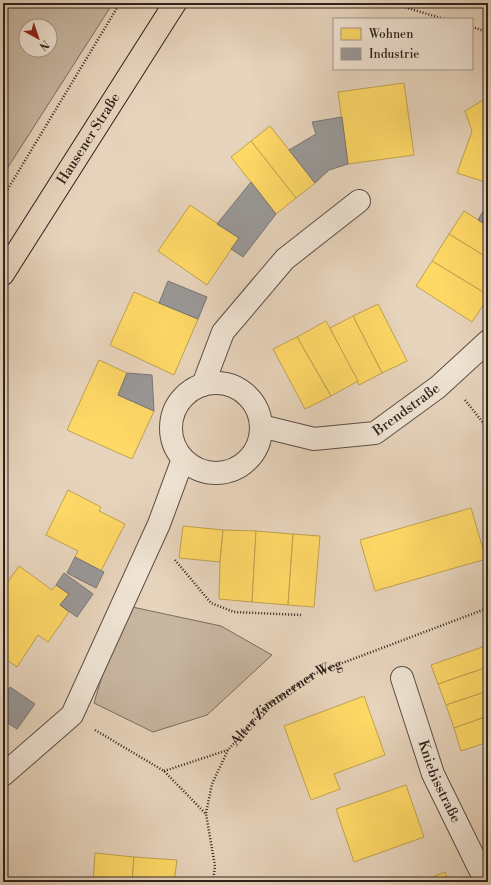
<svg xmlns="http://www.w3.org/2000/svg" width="491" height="885" viewBox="0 0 491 885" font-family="'Libre Bodoni',serif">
  <rect width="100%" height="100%" fill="#e7d4bc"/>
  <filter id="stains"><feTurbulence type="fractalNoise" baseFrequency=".005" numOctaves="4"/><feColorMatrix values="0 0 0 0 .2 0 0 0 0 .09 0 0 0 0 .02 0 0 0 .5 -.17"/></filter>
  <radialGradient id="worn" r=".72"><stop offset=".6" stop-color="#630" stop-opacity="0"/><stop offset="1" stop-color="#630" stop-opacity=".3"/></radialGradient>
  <g fill="#c7b6a1" stroke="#7a6c5e" fill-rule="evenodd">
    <path d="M3,3H113L3,175ZM26,26H50V50H26Z"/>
    <polygon points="123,605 221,626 272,655 207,715 153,732 94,703"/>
  </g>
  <g fill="#ffd966" stroke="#c0a250">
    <polygon points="404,83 414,155 348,164 338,92"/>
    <polygon points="488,97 488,183 457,173 472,131 465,111"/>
    <polygon points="270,126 315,183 296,198 251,141"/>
    <polygon points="251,141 296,198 276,214 231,157"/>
    <polygon points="190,205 239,238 207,285 158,251"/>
    <polygon points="464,211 488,226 488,258 449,234"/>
    <polygon points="449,234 488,258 488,295 432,261"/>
    <polygon points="432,261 488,295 488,298 472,322 416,286"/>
    <polygon points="134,292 159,303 198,319 174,375 110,345"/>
    <polygon points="378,304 407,361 382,373 353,316"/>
    <polygon points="353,316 382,373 359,385 330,328"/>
    <polygon points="326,321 358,381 331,396 297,337"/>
    <polygon points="297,337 331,396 305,409 273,349"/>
    <polygon points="99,360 127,373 118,395 154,411 132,459 67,430"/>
    <polygon points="68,490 101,507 99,511 125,524 101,571 75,557 78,551 46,535"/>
    <polygon points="471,508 486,559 375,591 360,540"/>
    <polygon points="183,526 223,530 220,562 179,558"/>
    <polygon points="223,530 256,531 252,602 219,599 220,562"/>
    <polygon points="256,531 293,534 288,605 252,602"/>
    <polygon points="293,534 320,536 314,607 288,605"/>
    <polygon points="19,566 52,590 56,585 69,594 60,605 69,612 48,642 38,635 17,667 3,657 3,640 6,636 3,634 3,589"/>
    <polygon points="488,645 488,667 438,684 431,665"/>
    <polygon points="488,667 488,691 446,705 438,684"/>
    <polygon points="488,691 488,716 454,728 446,705"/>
    <polygon points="364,696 385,755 334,774 340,789 311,800 284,726"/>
    <polygon points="488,716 488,742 461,751 454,728"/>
    <polygon points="406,785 424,837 354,862 336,809"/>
    <polygon points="95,853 134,857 132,882 93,882"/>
    <polygon points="134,857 177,860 174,882 132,882"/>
    <polygon points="445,872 449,882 420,882"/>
  </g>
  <g fill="#999" stroke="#797574">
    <polygon points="342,117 348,164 329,170 315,183 289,150 316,134 312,122"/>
    <polygon points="251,182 276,214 243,257 231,249 239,238 217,224"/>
    <polygon points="488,203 488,226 478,220"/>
    <polygon points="168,281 207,297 198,319 159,303"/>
    <polygon points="127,373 152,375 154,411 118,395"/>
    <polygon points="75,557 104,572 96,588 67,573"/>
    <polygon points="64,573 93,594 77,617 60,605 69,594 56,585"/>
    <polygon points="10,687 35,704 17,729 3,720 3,696"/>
  </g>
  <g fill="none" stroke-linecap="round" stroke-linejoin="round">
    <g stroke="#5c4e44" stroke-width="24">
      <g id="minor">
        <circle cx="216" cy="428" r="45"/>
        <polyline points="203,385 223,332 285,259 359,201"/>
        <path id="s2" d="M261,426L314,439L375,433L438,387L488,341"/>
        <path id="s3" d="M402,678L433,774L486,882"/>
        <polyline points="3,775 72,715 159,524 183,459"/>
      </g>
    </g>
    <g stroke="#2d221c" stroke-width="24">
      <g id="major">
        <path id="s4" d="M3,274L175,3"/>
      </g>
    </g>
    <g stroke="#2d221c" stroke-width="2.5" stroke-dasharray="1 2" stroke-linecap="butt">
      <polyline points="391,3 444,19"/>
      <polyline points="472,27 488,32"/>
      <polyline points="3,197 120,3"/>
      <polyline points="465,400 488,429"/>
      <polyline points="175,560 211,603 234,612 301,615"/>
      <polyline points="95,730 164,771 206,814 215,866 213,882"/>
      <path id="s1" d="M164,771L228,750L268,705L316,673L488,608"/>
      <polyline points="206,813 212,784 228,750"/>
    </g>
    <use href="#minor" stroke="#efe3d3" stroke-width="22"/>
    <use href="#major" stroke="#e7d4bc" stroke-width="22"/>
  </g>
  <g text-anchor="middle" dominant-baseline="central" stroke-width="4" stroke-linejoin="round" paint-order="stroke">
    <g font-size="14" fill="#2d221c" stroke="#efe3d3">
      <text stroke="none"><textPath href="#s4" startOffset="160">Hausener Straße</textPath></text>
      <text stroke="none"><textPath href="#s2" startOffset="155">Brendstraße</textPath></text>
      <text stroke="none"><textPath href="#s1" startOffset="144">Alter Zimmerner Weg</textPath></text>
      <text stroke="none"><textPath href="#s3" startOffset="110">Kniebisstraße</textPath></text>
    </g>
  </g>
  <rect width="491" height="885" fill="none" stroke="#e7d4bc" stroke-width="16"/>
  <rect x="4" y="4" width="483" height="877" fill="none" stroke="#2d221c" stroke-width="2"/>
  <rect x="8" y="8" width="475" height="869" fill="none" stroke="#2d221c"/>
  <rect x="333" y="18" width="140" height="52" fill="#efe3d3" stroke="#a1968a"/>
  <rect x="341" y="28" width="20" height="12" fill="#ffd966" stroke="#a1968a"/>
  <text x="369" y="38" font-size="12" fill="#2d221c">Wohnen</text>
  <rect x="341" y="48" width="20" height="12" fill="#999999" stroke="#a1968a"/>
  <text x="369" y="58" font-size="12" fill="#2d221c">Industrie</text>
  <g transform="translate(38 38) rotate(140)"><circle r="19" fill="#efe3d3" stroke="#a1968a"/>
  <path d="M0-3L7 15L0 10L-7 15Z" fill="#8f2418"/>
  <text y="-6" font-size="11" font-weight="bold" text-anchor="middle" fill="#2d221c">N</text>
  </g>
  <rect width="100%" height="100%" filter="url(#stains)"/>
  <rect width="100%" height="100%" fill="url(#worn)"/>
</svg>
